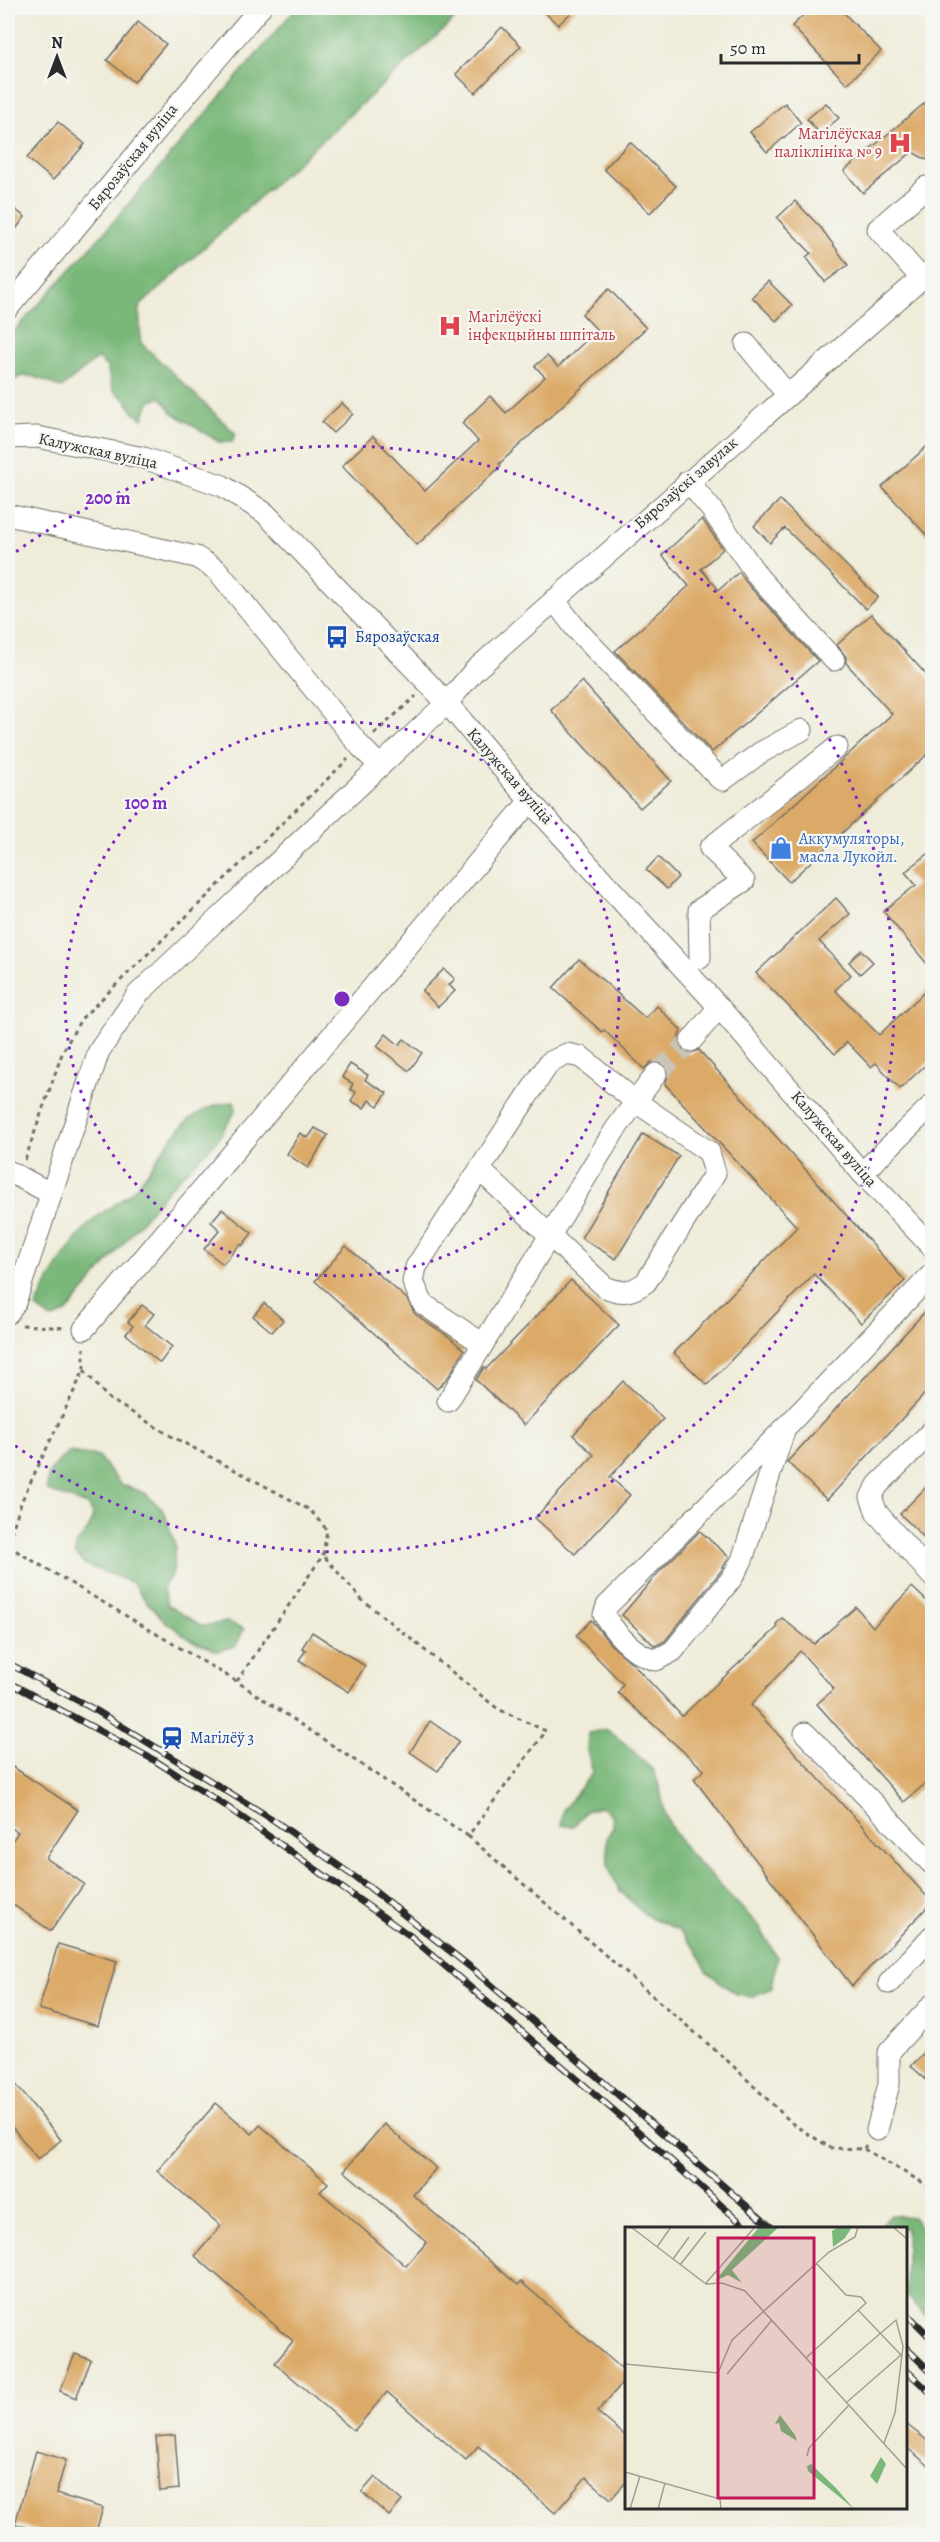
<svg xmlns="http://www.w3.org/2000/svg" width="940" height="2542" viewBox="0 0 940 2542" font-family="Alegreya,serif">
  <rect width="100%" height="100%" fill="#f6f6f2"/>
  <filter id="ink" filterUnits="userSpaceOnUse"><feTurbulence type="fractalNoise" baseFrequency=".0167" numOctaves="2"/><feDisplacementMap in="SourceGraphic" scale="12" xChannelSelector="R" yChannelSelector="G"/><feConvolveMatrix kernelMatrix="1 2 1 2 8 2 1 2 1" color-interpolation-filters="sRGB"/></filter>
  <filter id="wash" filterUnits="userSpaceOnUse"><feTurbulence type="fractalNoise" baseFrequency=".008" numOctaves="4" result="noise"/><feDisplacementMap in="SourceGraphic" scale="24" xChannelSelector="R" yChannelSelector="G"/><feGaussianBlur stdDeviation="1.35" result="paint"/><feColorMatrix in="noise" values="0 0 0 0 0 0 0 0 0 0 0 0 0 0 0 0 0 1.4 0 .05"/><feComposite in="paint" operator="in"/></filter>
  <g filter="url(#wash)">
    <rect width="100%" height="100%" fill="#efecd9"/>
    <g fill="#7ab87a" stroke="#527252" stroke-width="1.5">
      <path d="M296,8H467L139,307L141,343L236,434L232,442H219L173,413L161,397L149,402L143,419L133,412L127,401L113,390L107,367L98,358L61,388C45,380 23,367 8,385V338L102,235Z"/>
      <path d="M234,1102L236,1110L216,1142L169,1188L66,1313L51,1319L36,1308C47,1281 67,1248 87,1226C100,1211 120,1204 134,1189C167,1152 177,1108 234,1102Z"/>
      <path d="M69,1452L98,1456L120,1484L145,1493L164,1511L175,1545L173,1572L163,1588L167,1605L202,1626L228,1622L244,1629L236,1646L218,1651L193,1641L166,1622L145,1600L133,1583L84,1564L75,1554L76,1544L88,1530L93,1516L87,1505L48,1491C43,1474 56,1463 69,1452Z"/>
      <polygon points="606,1729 627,1745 654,1771 660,1789 665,1814 672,1829 687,1851 758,1925 777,1957 772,1988 751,1997 734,1993 707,1971 696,1950 678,1930 644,1914 619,1890 608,1866 607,1837 613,1827 612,1816 600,1806 586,1811 573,1827 561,1825 563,1810 593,1772 587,1751 588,1733"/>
      <polygon points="890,2215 913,2217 932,2250 932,2322 906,2295 906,2228 878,2228"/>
    </g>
    <g id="blocks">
      <g fill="#dcaa68">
        <polygon points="540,8 576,8 558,25"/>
        <polygon points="811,8 839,8 881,51 847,84 792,26"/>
        <polygon points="138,22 166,44 134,82 107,60"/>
        <polygon points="502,27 521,46 475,93 456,74"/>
        <polygon points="933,96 933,163 912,152 863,193 844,171"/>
        <polygon points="785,103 801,123 767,152 750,132"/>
        <polygon points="826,103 839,118 820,134 807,119"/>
        <polygon points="58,122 85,144 53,180 27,158"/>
        <polygon points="630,142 676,186 650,213 604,169"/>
        <polygon points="795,201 821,228 848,265 825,282 806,257 811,253 777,218"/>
        <polygon points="8,204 25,217 8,240"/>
        <polygon points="768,281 792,305 776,321 752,297"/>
        <polygon points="609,289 646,328 499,464 501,466 417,545 342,466 373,436 425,491 478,441 462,423 490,396 506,413 545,377 535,366 547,356 558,367 597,330 582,314"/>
        <polygon points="342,403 353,414 333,433 322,422"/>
        <polygon points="933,441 933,542 882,487"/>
        <polygon points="780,500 878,597 866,609 785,528 770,543 754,526"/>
        <polygon points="702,519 723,549 701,569 719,590 739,572 750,587 818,661 712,752 615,651 689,586 662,555"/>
        <polygon points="871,614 933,682 933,749 789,882 752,843 892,714 846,663 846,657 837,645"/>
        <polygon points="582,681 671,781 640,808 551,710"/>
        <polygon points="933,850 933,971 883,911 916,885 905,872"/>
        <polygon points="658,857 678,877 667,889 646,870"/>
        <polygon points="836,898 850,914 819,941 851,975 835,990 879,1035 933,984 933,1058 900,1089 876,1063 871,1067 847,1042 835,1054 756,973"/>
        <polygon points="861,950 873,962 860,974 849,962"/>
        <polygon points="579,959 645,1018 657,1006 681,1030 678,1039 682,1050 689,1054 699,1050 905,1281 861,1323 814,1274 707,1385 674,1353 797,1227 665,1084 669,1075 664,1064 651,1062 644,1069 604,1030 602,1032 553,988"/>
        <polygon points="444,969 455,979 449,985 455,991 438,1007 422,991"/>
        <polygon points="386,1034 399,1045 404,1039 422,1053 409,1071 377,1046"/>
        <polygon points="350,1064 368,1075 365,1080 387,1093 378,1106 369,1100 364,1108 351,1101 356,1092 350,1089 353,1084 342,1077"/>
        <polygon points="315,1128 328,1135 308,1168 287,1154 300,1133 308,1138"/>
        <polygon points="643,1134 679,1156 616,1259 581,1238"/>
        <polygon points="222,1209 252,1233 242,1246 240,1244 223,1264 204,1249 220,1230 211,1222"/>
        <polygon points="346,1246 407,1299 415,1314 449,1337 464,1350 449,1376 437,1389 315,1281"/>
        <polygon points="571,1280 619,1325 524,1425 476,1380 484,1367 486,1369"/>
        <polygon points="264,1303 283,1320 272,1332 253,1316"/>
        <polygon points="933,1303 933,1385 827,1500 787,1462"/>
        <polygon points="142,1305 154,1314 145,1325 172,1347 160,1363 126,1334 133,1326 128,1322"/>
        <polygon points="623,1381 663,1419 610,1477 630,1495 575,1554 535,1518 594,1455 573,1435"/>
        <polygon points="933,1480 933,1546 900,1514"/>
        <polygon points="700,1531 729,1557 721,1571 665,1641 655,1646 622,1615 659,1572"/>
        <polygon points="912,1587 933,1607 933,1777 904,1802 817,1704 834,1689 800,1651 751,1705 932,1902 852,1986 694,1779 704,1770 618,1693 623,1684 576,1636 591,1620 611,1645 631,1662 682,1716 778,1627 776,1624 782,1618 814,1644 856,1607 873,1627"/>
        <polygon points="312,1632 365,1666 349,1692 299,1660 306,1650 302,1648"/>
        <polygon points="430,1721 459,1741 438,1771 410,1752"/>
        <polygon points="13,1767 78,1810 46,1858 84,1884 51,1931 8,1901 8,1847 18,1832 8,1826 8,1776"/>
        <polygon points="58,1944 117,1961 98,2026 39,2009"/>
        <polygon points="933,2044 933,2086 911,2066"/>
        <polygon points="8,2075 61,2140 38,2159 8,2122"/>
        <polygon points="216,2103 252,2134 260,2125 328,2183 320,2192 406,2266 427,2242 344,2171 384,2124 436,2168 413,2195 518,2285 521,2282 627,2373 627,2378 597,2412 627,2437 627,2481 611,2499 586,2477 555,2513 478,2446 466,2460 387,2392 354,2431 275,2363 293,2341 195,2256 221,2226 157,2171"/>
        <polygon points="75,2354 91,2360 76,2398 60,2391"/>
        <polygon points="906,2424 933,2445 933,2469 906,2447"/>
        <polygon points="175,2435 179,2489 160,2491 156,2437"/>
        <polygon points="36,2451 66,2460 56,2494 103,2508 95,2535 51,2535 15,2524"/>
        <polygon points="375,2477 402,2501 389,2516 362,2492"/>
      </g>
    </g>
  </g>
  <g filter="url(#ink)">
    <use href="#blocks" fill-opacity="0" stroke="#706f68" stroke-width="1.5"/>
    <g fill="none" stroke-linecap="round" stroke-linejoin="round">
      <polyline stroke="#c8c5b6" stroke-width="21" stroke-dasharray="21 10" stroke-linecap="butt" points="656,1074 691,1041"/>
      <g stroke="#706f68" stroke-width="23">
        <g id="minor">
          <polyline points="921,278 878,229 926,187"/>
          <path d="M8,308C92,208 175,107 260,8"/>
          <polyline points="746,344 787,394"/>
          <polyline points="8,438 37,437 144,458 223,486 265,513 447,703 530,801 719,1007 862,1173 932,1247"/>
          <polyline points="688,481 711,509 759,578 834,660"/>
          <polyline points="8,515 196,557 217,570 361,747 380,766"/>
          <polyline points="554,600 577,630 719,778 723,780 760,753 802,730"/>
          <polyline points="700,958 699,910 744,881 710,848 837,747"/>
          <polyline points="691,1041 719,1007"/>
          <path d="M480,1170L605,1287C622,1294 631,1293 646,1282L715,1173L709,1152L635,1101L581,1057L567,1054L549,1063L416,1267L413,1282L423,1304L483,1344"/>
          <polyline points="8,1171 50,1193"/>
          <polyline points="862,1173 932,1105"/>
          <polyline points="8,1313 15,1303 99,1051 138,994 447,703 474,671 932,269"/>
          <polyline points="84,1329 530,801"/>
          <polyline points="448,1401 615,1130 656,1074"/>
          <path d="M785,1428L742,1560L732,1578L673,1651L656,1660C633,1654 616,1634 604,1615L607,1606L785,1428L932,1274"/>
          <polyline points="932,1431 878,1485 871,1497 877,1513 932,1576"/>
          <polyline points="805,1733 931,1863"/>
          <polyline points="889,1983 932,1936"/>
          <polyline points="877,2130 889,2084 889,2052 932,2005"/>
        </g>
      </g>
      <g stroke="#706f68" stroke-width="3" stroke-dasharray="4.5 4.5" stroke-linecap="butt">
        <polyline points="374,734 416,696"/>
        <polyline points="25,1160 63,1051 81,1019 348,759"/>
        <polyline points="8,1213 13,1195"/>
        <polyline points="22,1325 66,1328"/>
        <polyline points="84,1370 108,1398 171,1436 310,1510 327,1530 323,1555 237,1681"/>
        <polyline points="8,1542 22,1500 84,1370 84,1348"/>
        <polyline points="8,1546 236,1681 468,1836 546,1731 498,1709 361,1599 323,1555"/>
        <polyline points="468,1836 730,2063 794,2125 831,2148 864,2149 866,2145"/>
        <polyline points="864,2149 932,2188"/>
      </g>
      <use href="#minor" stroke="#fff" stroke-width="21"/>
      <g stroke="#2b2b2b" stroke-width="7">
        <g id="rail">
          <polyline points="8,1663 97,1711 272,1819 369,1887 474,1970 772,2228"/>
          <polyline points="8,1682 154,1760 227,1807 409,1935 633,2127 747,2228"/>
          <polyline points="906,2313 932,2339"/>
          <polyline points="906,2348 932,2373"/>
          <polyline points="906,2370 932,2394"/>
        </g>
      </g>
      <use href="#rail" stroke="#f6f6f2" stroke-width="4.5" stroke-dasharray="14" stroke-linecap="butt"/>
    </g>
  </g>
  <g fill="none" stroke="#7b2cbf" stroke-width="3" stroke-dasharray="3 6">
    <circle cx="342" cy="999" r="277"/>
    <path d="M9 557A553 553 0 1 1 9 1441"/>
  </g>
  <defs>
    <g id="hospital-bare" transform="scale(1.8)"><path d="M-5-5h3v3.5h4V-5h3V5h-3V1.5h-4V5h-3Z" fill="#e0444e" stroke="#f6f6f2" stroke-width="2.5" paint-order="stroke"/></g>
    <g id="bus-bare" transform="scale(1.8)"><path d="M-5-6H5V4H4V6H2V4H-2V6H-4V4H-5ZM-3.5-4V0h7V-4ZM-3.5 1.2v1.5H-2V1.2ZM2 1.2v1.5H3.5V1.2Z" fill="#1a4fb4" stroke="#f6f6f2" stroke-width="2.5" paint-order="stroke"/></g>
    <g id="shop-bare" transform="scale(1.8)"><path d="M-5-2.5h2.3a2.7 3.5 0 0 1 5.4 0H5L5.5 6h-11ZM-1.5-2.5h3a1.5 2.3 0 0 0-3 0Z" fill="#3f7fe0" stroke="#f6f6f2" stroke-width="2.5" paint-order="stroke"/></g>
    <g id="station-bare" transform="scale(1.8)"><path d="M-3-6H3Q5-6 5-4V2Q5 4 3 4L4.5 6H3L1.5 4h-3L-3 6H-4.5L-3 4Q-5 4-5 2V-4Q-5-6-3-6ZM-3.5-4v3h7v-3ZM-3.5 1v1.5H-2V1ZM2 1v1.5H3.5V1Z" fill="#1a4fb4" stroke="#f6f6f2" stroke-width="2.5" paint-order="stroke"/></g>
  </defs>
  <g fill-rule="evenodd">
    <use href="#hospital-bare" x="900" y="143"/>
    <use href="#hospital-bare" x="450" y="326"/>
    <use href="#bus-bare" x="337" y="637"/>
    <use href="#shop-bare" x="781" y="848"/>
    <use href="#station-bare" x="172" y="1738"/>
  </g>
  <g text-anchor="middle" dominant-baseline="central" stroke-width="4.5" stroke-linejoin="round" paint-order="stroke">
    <g font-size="16" fill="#be3a42" stroke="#f6f6f2" text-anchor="end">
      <text x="882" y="134">Магілёўская<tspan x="882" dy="18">паліклініка № 9</tspan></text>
      <text x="468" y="317" text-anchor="start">Магілёўскі<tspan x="468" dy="18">інфекцыйны шпіталь</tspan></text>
    </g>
    <g font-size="16" fill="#2b2b2b" stroke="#f6f6f2">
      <text transform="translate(133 157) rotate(-51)">Бярозаўская вуліца</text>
      <text transform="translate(98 451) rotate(12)">Калужская вуліца</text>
      <text transform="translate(686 483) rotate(-41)">Бярозаўскі завулак</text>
      <text transform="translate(510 776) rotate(49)">Калужская вуліца</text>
      <text transform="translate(834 1139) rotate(49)">Калужская вуліца</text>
    </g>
    <g font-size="16" fill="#164399" stroke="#f6f6f2" text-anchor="start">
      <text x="355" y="637">Бярозаўская</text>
      <text x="190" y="1738">Магілёў 3</text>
    </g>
    <g font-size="16" fill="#366cbe" stroke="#f6f6f2" text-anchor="start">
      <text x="799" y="839">Аккумуляторы,<tspan x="799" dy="18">масла Лукойл.</tspan></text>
    </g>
  </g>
  <g transform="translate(625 2227)">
    <rect width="282" height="282" fill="#efecd9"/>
    <path d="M134,0H154L107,43L117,56L103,48L90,54ZM213,0H227L220,11L208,20L207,4ZM155,188L170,208L172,214L156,204L154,196L150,197ZM256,230L261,237L252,257L245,249ZM186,237L211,261L229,282L183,244L182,239Z" fill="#7ab87a"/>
    <path fill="none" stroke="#a19f93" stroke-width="1.5" d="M6,0L81,57M268,0L282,12M32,20L46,0M48,32L64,10M55,38L81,5M81,56L130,0M81,57L97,56L120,64L282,242M181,131L241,76L236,70L221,68L191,36M0,137L93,146L107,113L204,25L230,10L233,0M102,147L147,93M202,152L271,93L278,119L270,186L259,216M222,175L276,128L233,83M182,229L184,221L224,178M0,245L95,272L96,282M5,282L15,249M33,282L40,256"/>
    <path fill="#c2185b" fill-opacity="0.15" stroke="#c2185b" stroke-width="3" d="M93,11H189V271H93Z"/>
    <rect width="282" height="282" fill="none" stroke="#2b2b2b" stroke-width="3"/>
  </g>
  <circle cx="342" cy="999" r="9" fill="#7b2cbf" stroke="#f6f6f2" stroke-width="3"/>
  <g font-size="18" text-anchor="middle" font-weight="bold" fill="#7b2cbf" stroke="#f6f6f2" stroke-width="4.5" stroke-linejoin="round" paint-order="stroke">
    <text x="108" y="504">200 m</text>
    <text x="146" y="809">100 m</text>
  </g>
  <rect width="940" height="2542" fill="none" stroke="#f6f6f2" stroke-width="30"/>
  <g transform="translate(57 57)" stroke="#f6f6f2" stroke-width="4.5" paint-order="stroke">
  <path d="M0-4.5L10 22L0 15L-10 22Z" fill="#2b2b2b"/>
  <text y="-9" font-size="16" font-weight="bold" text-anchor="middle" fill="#2b2b2b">N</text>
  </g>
  <path d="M721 54v9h138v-9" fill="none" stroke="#2b2b2b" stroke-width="3"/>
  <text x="730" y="54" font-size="18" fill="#2b2b2b" stroke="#f6f6f2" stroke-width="4.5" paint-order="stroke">50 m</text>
</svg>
